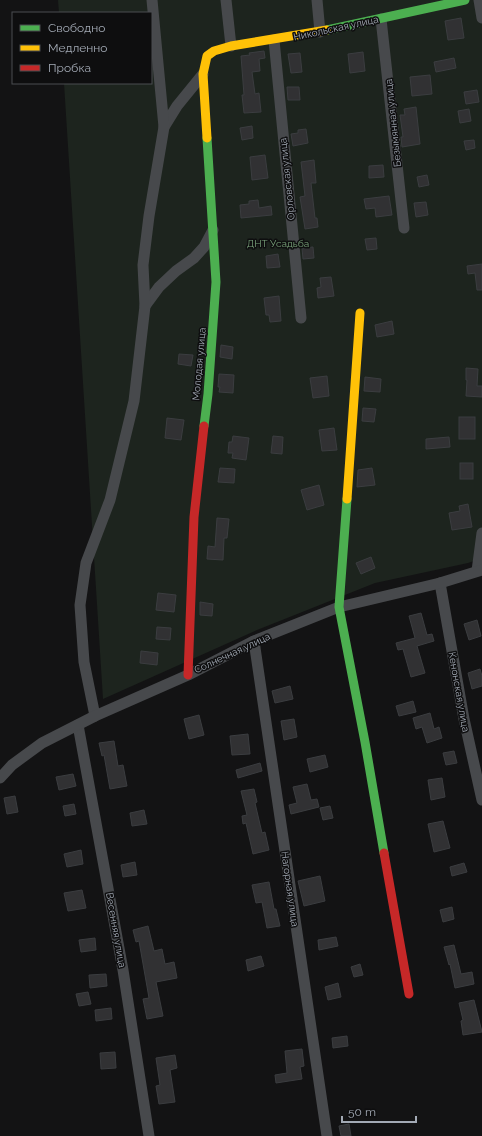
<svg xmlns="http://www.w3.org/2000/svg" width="482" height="1136" viewBox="0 0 482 1136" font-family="Raleway,sans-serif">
  <rect width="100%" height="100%" fill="#131314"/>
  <polygon fill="#1d241e" points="58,0 482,0 482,558 468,563 375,583 257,630 103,699 64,83 151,83 151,13 59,13"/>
  <g fill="#313133" stroke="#3b3d40">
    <polygon points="461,18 464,38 448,40 445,21"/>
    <polygon points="264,51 265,58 259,59 260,71 252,72 255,94 259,93 261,112 244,113 242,95 244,95 241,56 250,55 249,53"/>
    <polygon points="363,52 365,71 350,73 348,54"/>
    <polygon points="300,53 302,72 291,73 288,54"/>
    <polygon points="454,58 456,68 436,72 434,62"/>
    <polygon points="430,75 432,94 412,96 410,77"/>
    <polygon points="287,87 299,87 300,100 288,100"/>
    <polygon points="477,90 479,102 466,104 464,92"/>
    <polygon points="416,107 420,144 402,147 401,137 403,137 400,115 405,115 404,109"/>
    <polygon points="469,109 471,121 460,123 458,111"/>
    <polygon points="252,126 253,138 242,140 240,128"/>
    <polygon points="306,129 308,143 293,146 291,134 298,133 298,130"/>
    <polygon points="474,140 475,148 466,150 464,141"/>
    <polygon points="265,155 268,178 252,180 250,157"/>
    <polygon points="314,160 316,183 311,183 315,218 317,218 318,227 305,229 300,197 305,196 301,162"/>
    <polygon points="383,165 384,177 369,178 369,166"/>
    <polygon points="427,175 429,185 419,187 417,177"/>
    <polygon points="389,196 392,215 376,217 375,208 366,209 364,199"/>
    <polygon points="258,200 259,208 271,206 272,215 241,218 240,205 249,204 249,201"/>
    <polygon points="426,202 428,215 416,217 414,203"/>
    <polygon points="376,238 377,249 367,250 365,239"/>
    <polygon points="313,247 314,258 303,259 302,248"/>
    <polygon points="278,254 280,267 267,268 266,256"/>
    <polygon points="482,264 482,290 477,290 475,273 468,274 467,266"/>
    <polygon points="331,277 334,296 318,298 317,288 321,287 320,278"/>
    <polygon points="279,296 281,321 270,322 269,315 266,315 264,298"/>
    <polygon points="392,321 394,334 377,337 375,325"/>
    <polygon points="221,345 233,347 232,359 220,357"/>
    <polygon points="179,354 193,355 191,366 178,364"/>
    <polygon points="466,368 478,369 477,386 482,386 482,397 466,396 467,380 466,380"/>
    <polygon points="219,374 234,375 233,393 219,392 220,387 218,387"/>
    <polygon points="327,376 329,396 313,398 310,378"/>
    <polygon points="365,377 381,379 380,392 364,391"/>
    <polygon points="363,408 376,409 374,422 362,421"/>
    <rect x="459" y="417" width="16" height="22"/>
    <polygon points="167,418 184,420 181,440 165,438"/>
    <polygon points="334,428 337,450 322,451 319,430"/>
    <polygon points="233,436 249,438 246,460 232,458 233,453 228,453 229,442 232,442"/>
    <polygon points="273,436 283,437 282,454 271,453"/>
    <polygon points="449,437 450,447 426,449 426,439"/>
    <rect x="460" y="463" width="13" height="16"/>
    <polygon points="220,468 235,469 234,483 218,482"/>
    <polygon points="372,468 375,485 357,487 358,470"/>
    <polygon points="319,485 324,505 307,510 301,490"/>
    <polygon points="468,504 472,527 452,530 449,513 460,511 459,506"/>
    <polygon points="217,518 229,519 227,538 224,538 223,560 207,559 208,546 215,547"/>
    <polygon points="371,557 375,568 361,574 356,563"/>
    <polygon points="158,593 176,595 174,612 156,610"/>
    <polygon points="200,602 213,604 212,616 200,615"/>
    <polygon points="421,613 427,635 432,634 434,641 417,646 425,673 411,677 403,649 398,650 396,643 415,638 409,616"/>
    <polygon points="477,620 481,636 469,640 464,624"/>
    <polygon points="157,627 171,628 170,640 156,639"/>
    <polygon points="141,651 158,653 157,665 140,663"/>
    <polygon points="480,669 482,676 482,686 472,689 468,673"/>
    <polygon points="290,686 293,699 275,703 272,691"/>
    <polygon points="413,701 416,712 399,716 396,706"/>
    <polygon points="430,713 434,729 439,727 442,738 427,743 422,727 416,729 413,718"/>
    <polygon points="199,715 204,735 189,739 184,719"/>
    <polygon points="294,719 297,737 284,740 281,721"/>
    <polygon points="248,734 250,754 232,755 230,736"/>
    <polygon points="114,741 118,766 123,765 127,786 110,789 104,755 102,756 99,743"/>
    <polygon points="454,751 457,763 446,765 443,753"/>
    <polygon points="325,755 328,767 310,772 307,759"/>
    <polygon points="260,763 262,771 238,778 236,770"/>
    <polygon points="73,774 76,786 59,790 56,777"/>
    <polygon points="442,778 445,797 431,800 428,780"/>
    <polygon points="307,784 311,800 317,799 319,807 291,814 289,805 297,803 293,787"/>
    <polygon points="254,789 257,802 255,803 262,833 265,832 269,850 253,854 246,823 243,824 242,816 247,815 241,791"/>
    <polygon points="15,796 18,812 7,814 4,798"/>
    <polygon points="74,804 76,814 65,816 63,806"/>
    <polygon points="330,806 333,818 323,820 320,808"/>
    <polygon points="144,810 147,824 132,826 130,813"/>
    <polygon points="443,821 450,848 434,852 428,824"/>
    <polygon points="81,850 83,864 67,867 64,854"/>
    <polygon points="135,862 137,875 123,877 121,865"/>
    <polygon points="464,863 467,872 452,876 450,867"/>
    <polygon points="320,876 325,901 304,906 298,881"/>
    <polygon points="269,882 274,909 276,909 280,926 267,928 262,902 256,903 252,885"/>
    <polygon points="82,890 86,908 68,911 64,893"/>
    <polygon points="452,907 454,919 443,922 440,910"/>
    <polygon points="148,926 154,951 162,949 165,964 174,962 177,978 156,982 163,1016 147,1019 143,999 149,998 139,941 136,942 133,930"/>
    <polygon points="336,937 338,946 319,950 318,940"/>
    <polygon points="95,938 96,950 81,952 79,940"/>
    <polygon points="454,945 461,974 472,972 474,984 455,988 450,964 449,965 444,947"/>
    <polygon points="261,956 264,966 248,971 246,960"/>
    <polygon points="360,964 363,975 354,977 351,967"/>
    <polygon points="106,974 107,986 90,988 89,975"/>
    <polygon points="338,983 341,997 328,1000 325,987"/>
    <polygon points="88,992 91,1004 79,1006 76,994"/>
    <polygon points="474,1000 482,1032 463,1035 461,1021 463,1020 459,1003"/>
    <polygon points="111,1008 112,1019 96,1021 95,1010"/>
    <polygon points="347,1036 348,1046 333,1048 332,1038"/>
    <polygon points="302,1049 304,1066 300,1067 302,1079 276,1083 275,1075 287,1073 285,1051"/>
    <polygon points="115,1052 116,1068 101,1069 100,1053"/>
    <polygon points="175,1055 177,1068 170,1070 175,1102 159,1104 156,1086 160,1085 156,1058"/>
    <polygon points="349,1124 351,1136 341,1136 339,1126"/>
  </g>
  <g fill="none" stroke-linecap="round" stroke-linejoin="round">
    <g stroke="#47494c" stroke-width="11">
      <polyline points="226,0 231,46"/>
      <polyline points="317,0 320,32"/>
      <polyline points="479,0 482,18"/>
      <polyline points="381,19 404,228"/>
      <polyline points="274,40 301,318"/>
      <polyline points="164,127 177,106 203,74"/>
      <polyline points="145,306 159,287 176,271 194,258 204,247 213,230"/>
      <polyline points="477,571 482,533"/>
      <polyline points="440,583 464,719 482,800"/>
      <polyline points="254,641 327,1136"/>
      <polyline points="95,716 84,662 80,605 86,563 110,500 134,401 145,306 143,265 149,216 164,127 152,0"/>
      <polyline points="78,725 123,970 149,1136"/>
      <polyline points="0,778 12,765 42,743 95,716 188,675 254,641 339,607 440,583 482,570"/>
    </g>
    <g stroke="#4caf50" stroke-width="9">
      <polyline points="327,30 465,0"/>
      <polyline points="204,426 208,394 216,282 207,138"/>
      <polyline points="347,499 339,607 365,742 384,853"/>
    </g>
    <g stroke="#ffc107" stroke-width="9">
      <polyline points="207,138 203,74 207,56 214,51 231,46 327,30"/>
      <polyline points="347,499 360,313"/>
    </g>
    <g stroke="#c62828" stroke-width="9">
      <polyline points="188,675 194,517 204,426"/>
      <polyline points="384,853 409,994"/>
    </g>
  </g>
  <g text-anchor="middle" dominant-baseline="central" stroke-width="3" stroke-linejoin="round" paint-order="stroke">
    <g font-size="10" fill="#a3aab5" stroke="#0e0e0f">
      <text transform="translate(336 28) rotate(-12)">Никольская улица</text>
      <text transform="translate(393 123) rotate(-96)">Безымянная улица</text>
      <text transform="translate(287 179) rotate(-96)">Орловская улица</text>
      <text transform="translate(199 364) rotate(-85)">Молодая улица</text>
      <text transform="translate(232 653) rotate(-25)">Солнечная улица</text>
      <text transform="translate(459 692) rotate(80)">Кенонская улица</text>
      <text transform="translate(290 889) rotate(82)">Нагорная улица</text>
      <text transform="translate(116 930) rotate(80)">Весенняя улица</text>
    </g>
    <g font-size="10" fill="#79a27a" stroke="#0e0e0f">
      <text x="278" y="243">ДНТ Усадьба</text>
    </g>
  </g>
  <rect x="12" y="12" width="140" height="72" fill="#0e0e0f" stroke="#4a4c51"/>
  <rect x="20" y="25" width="20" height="6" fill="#4caf50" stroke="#4a4c51"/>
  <text x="48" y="32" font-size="12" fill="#a3aab5">Свободно</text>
  <rect x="20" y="45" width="20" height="6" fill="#ffc107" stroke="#4a4c51"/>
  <text x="48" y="52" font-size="12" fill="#a3aab5">Медленно</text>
  <rect x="20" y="65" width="20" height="6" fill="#c62828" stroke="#4a4c51"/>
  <text x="48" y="72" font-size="12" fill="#a3aab5">Пробка</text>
  <path d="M342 1116v6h74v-6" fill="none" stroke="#a3aab5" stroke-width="2"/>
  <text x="348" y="1116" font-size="12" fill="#a3aab5" stroke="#0e0e0f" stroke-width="3" paint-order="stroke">50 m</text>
</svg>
